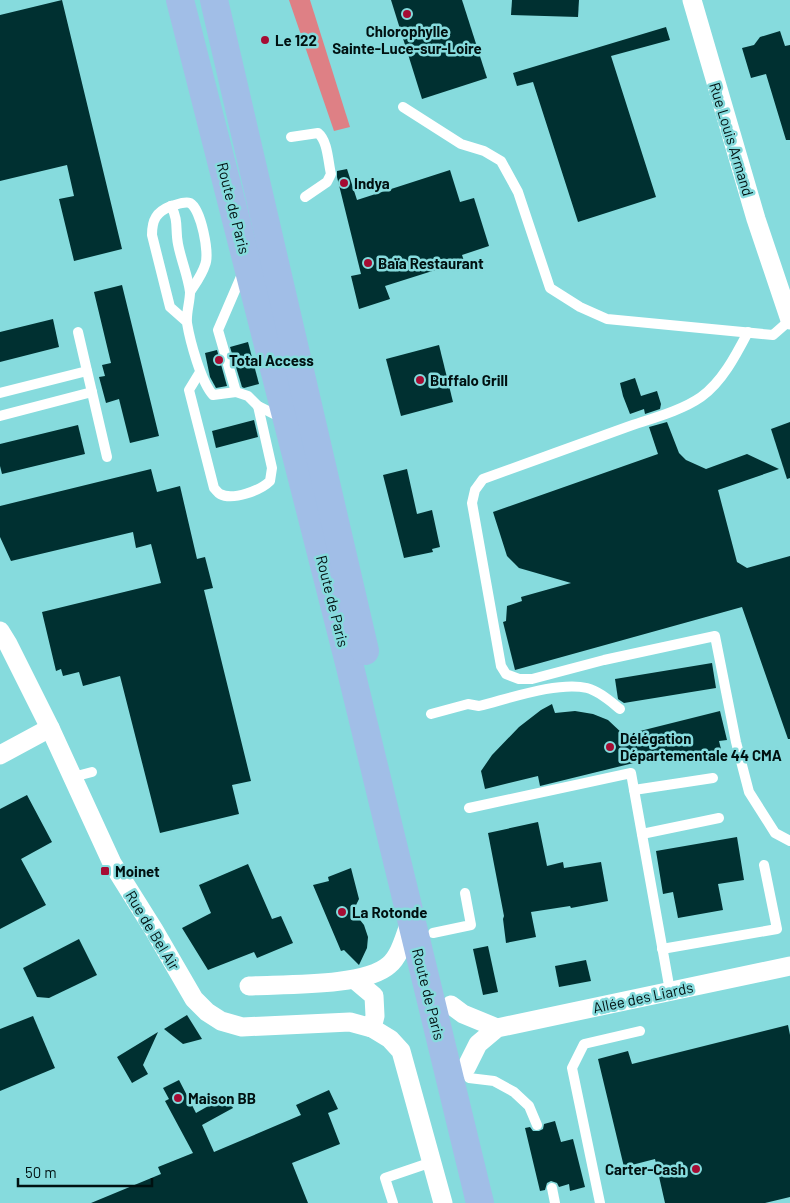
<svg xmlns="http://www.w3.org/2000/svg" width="790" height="1203" viewBox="0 0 790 1203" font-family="Barlow,sans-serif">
  <rect width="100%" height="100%" fill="#86dbdd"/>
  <polygon fill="#de8085" points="289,0 310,0 350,127 334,131"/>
  <g fill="#003031">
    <polygon points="62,0 122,249 74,261 59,199 74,196 67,165 0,181 0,15"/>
    <polygon points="391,0 462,0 487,78 422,99"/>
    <polygon points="512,0 579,0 578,17 511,15"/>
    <polygon points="666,27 670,40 611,56 656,197 578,222 533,82 517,86 513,73"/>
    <polygon points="780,31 785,46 790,45 790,140 786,140 766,74 751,78 742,48 754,45 760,37"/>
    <polygon points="347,169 357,200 450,170 460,202 474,198 489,246 462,255 464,261 385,286 390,299 359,309 351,276 361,274 337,177 337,171"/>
    <polygon points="122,285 159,436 130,443 119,399 106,403 99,377 105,376 102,365 111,363 94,292"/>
    <polygon points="53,319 59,347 0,362 0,332"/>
    <polygon points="248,342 259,384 244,388 242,387 230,347"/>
    <polygon points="439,345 453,402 401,416 386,359"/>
    <polygon points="217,350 227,386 216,388 210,377 205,353"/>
    <polygon points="635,378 641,396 657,391 661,404 660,409 645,414 644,409 630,414 623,396 620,383"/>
    <polygon points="254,420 258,437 216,448 212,431"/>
    <polygon points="667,422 679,453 686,460 706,469 747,454 779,469 718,490 737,562 747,568 790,556 790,739 788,739 742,607 515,670 503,622 506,621 507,606 522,601 521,597 571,583 519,568 507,556 493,512 658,454 649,427"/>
    <polygon points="790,422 790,478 787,479 771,429"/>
    <polygon points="78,425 85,454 2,474 0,466 0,444"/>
    <polygon points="151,469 157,492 180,486 197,559 205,557 213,588 204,590 251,781 232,785 239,814 160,833 120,676 83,686 79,672 63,676 61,669 56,671 42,612 161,583 151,544 136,548 133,532 11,561 0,537 0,506"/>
    <polygon points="407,469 417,514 432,510 440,547 432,549 433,552 404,558 383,475"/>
    <polygon points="712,663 716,688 624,703 618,699 615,679"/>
    <polygon points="552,704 555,713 575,711 593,714 608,720 624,735 720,711 727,740 719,741 721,749 664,763 662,756 540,786 538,776 485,789 481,771 492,755 519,727 541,710"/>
    <polygon points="27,795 52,842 21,859 46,905 0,929 0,809"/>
    <polygon points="538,822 547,866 563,862 564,868 601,862 608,901 571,908 570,906 531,912 536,937 506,943 503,919 504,916 488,833"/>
    <polygon points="737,837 744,880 718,884 723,910 678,918 673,892 663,894 656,851"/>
    <polygon points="248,864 272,919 281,916 293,943 257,958 254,952 208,970 182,928 211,913 199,885"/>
    <polygon points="351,868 359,899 353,911 364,925 368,937 367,948 359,965 344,950 341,951 313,885 329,881 328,877"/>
    <polygon points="79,939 97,975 49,998 37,997 23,968"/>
    <polygon points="488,946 498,992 483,995 473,949"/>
    <polygon points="586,960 591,981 559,987 555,966"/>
    <polygon points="187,1015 202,1039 183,1044 164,1029"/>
    <polygon points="33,1016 55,1068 0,1091 0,1029"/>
    <polygon points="788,1025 790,1035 790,1197 765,1203 665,1203 655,1159 624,1167 598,1059 628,1051 632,1064"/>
    <polygon points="158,1032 143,1065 148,1074 132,1083 117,1057"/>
    <polygon points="179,1080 196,1113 226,1096 233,1108 202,1125 214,1152 301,1115 296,1105 329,1090 338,1109 328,1113 340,1144 292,1163 308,1203 91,1203 161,1174 158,1167 193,1153 165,1101 169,1099 163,1088"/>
    <polygon points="555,1121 561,1142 573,1139 585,1187 570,1191 569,1184 559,1187 557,1183 551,1181 547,1183 545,1190 540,1191 525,1128 530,1127 533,1131 539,1131 543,1129 544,1124"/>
  </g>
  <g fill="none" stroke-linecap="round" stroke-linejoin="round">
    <g stroke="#fff" stroke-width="10">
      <polyline points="403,107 461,144 484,151 501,161 518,192 550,288 580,307 607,319 773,335 790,320"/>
      <path d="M291,137L318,133C328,141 328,162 331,174L327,182L305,197"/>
      <path d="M171,206C176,205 184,201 190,203C201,209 210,254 205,265C202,275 195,284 190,292"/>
      <polyline points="243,272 218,330 236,392 248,396 258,406 282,418"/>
      <path d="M187,322L170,307L152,235C152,220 156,212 171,206C179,221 175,229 178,244C181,260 188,276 190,292C190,302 186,313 187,323C190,341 201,382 213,395L236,392"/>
      <polyline points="78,332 107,457"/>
      <path d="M748,332C736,355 722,382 701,397C681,411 650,419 627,427C579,444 531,462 483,479L475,490L472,503L501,666L506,674L519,679H532L604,660L715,636L736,742L749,792L775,833L790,841"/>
      <path d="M200,372L189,390L214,488C216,490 218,493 220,494C233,501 261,490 270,481L272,468L258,406"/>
      <polyline points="0,393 87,371"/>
      <polyline points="0,416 92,392"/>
      <path d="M431,714L468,704L479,706C508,699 558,681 587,688C599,691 610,701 620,709"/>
      <polyline points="73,777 92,772"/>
      <polyline points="634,790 713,778"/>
      <polyline points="469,808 631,773 670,991"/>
      <polyline points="642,834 719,818"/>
      <polyline points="433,933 471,925 465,893"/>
      <polyline points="662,949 777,929 764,865"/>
      <polyline points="469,1078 494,1081 514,1092 529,1106 537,1125"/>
      <polyline points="552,1188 555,1203"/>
      <polyline points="393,1203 385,1178 432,1162"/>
      <polyline points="600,1203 572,1068 584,1044 640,1031"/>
    </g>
    <g stroke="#fff" stroke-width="19">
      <polyline points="692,0 756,219 790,320"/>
      <polyline points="0,631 8,644 50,728 112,863 154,930 194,999 207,1012 221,1021 242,1027 350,1022 372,1028 390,1039 401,1051 443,1203"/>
      <polyline points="0,755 50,728"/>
      <polyline points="355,980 374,996 375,1016 372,1028"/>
      <path d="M249,986C283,984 365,987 389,965C401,955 405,934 411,920"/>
      <polyline points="451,1005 463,1014 497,1028"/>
      <polyline points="466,1068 478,1044 497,1028 790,966"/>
    </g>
    <g stroke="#a1bee7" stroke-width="28">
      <polyline points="180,0 349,663 480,1203"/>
      <polyline points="214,0 365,651"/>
    </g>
  </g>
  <g fill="#a60c33" stroke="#86dbdd" stroke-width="2">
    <circle cx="407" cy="14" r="5"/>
    <circle cx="265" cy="40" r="5"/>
    <circle cx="344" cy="183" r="5"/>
    <circle cx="368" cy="263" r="5"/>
    <circle cx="219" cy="360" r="5"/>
    <circle cx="420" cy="380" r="5"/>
    <circle cx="610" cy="747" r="5"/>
    <rect x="100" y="866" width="10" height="10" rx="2.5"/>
    <circle cx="342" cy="912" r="5"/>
    <circle cx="178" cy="1098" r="5"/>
    <circle cx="696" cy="1169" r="5"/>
  </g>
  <g text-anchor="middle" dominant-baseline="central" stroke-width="5" stroke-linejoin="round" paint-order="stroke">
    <g font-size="15" font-weight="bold" fill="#011" stroke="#86dbdd" text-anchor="start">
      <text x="407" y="31" text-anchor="middle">Chlorophylle<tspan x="407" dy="17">Sainte-Luce-sur-Loire</tspan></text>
      <text x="275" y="40">Le 122</text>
      <text x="354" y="183">Indya</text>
      <text x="378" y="263">Baïa Restaurant</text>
      <text x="229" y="360">Total Access</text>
      <text x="430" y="380">Buffalo Grill</text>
      <text x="620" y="738">Délégation<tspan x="620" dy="17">Départementale 44 CMA</tspan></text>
      <text x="115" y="871">Moinet</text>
      <text x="352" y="912">La Rotonde</text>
      <text x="188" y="1098">Maison BB</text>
      <text x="686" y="1169" text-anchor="end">Carter-Cash</text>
    </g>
    <g font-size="15" fill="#011" stroke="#86dbdd">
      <text transform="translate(732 139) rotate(73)">Rue Louis Armand</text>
      <text transform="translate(234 208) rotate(76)">Route de Paris</text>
      <text transform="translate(333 601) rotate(76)">Route de Paris</text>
      <text transform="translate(153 930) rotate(59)">Rue de Bel Air</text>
      <text transform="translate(429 994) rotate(76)">Route de Paris</text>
      <text transform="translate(643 997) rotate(-12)">Allée des Liards</text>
    </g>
  </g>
  <path d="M18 1178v8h134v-8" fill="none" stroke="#001111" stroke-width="2.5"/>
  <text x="25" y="1178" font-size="15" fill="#001111" stroke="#86dbdd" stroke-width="4" paint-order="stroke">50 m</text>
</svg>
